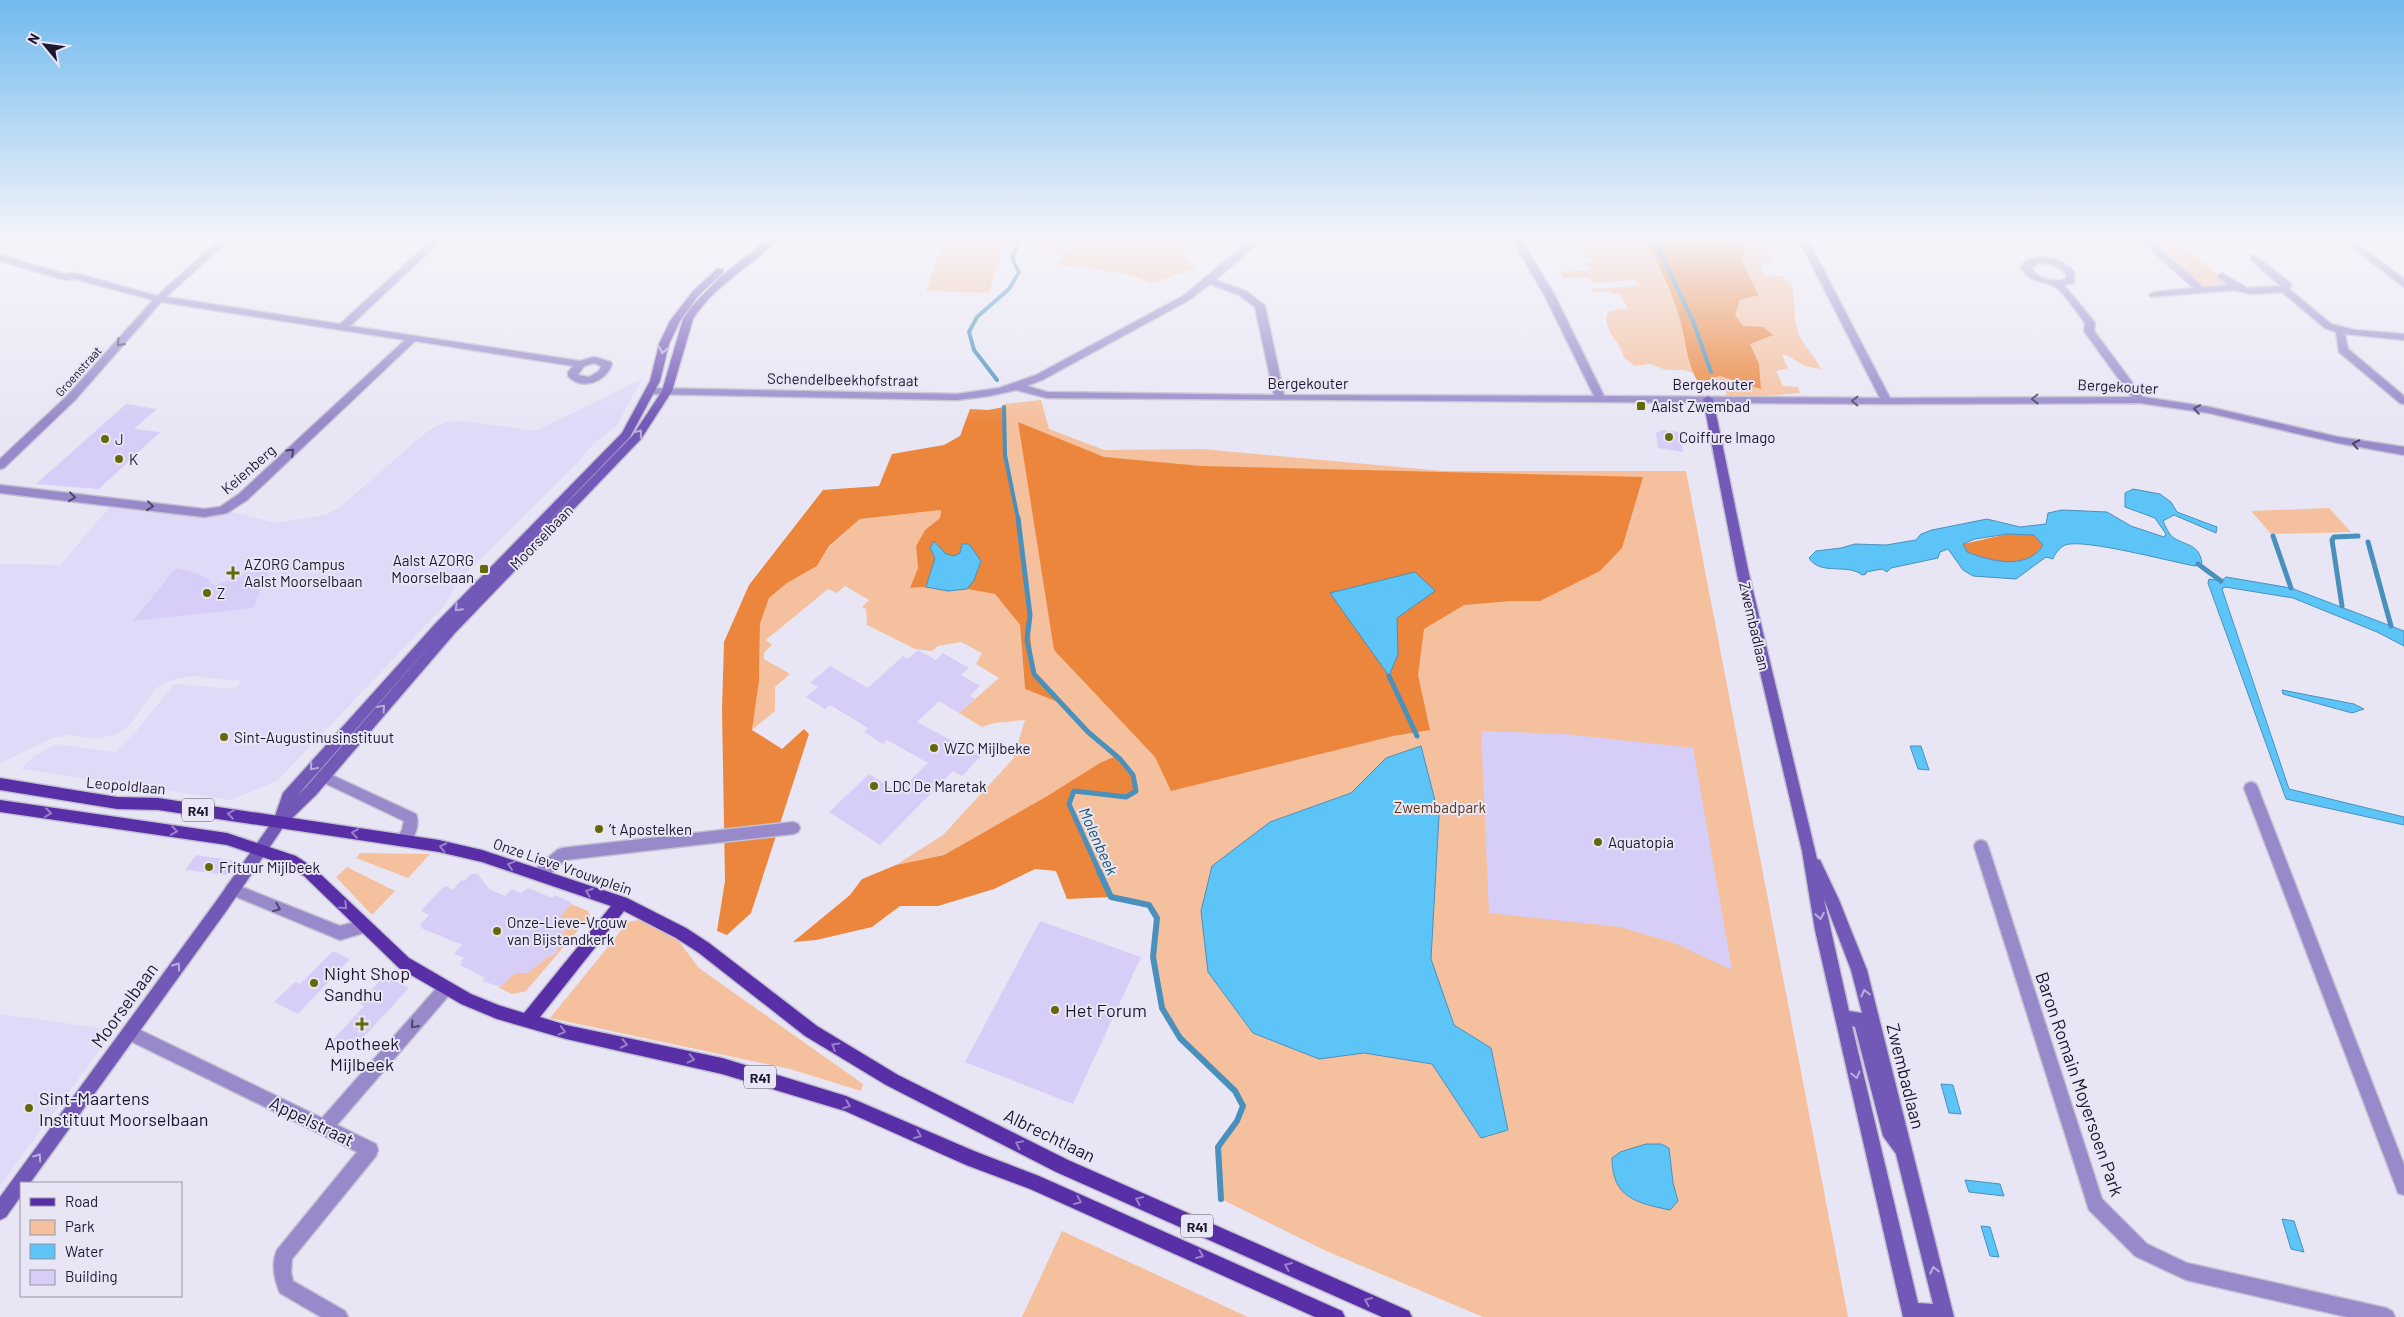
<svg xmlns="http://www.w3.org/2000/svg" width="2404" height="1317" viewBox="0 0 2404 1317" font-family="Barlow,sans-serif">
  <rect width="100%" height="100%" fill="#e8e6f4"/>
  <g fill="#dfdaf7">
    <polygon points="643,378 616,426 593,444 578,462 457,582 445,605 277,781 231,800 21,769 34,756 56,744 115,752 137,730 174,684 235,689 241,681 192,676 175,679 156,688 130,725 117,734 98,739 69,735 53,738 0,763 0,564 60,565 114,502 204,513 223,510 276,523 326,515 339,508 424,434 435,427 447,422 464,421 536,431"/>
    <polygon points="0,1014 114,1030 0,1186"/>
  </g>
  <g fill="#f5c09e">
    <polygon points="949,238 1009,238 1006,249 1002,249 989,293 926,291 942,246 946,246"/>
    <polygon points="1035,238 1065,238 1059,253 1029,250"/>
    <path d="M1072,238H1184L1185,259L1196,268L1149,284C1139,272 1075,267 1057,264Z"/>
    <path d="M1570,238H1763L1772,264H1760L1764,275L1783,276L1786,282H1790C1797,297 1792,316 1798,332C1802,345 1815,356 1821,369L1805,366L1786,355H1782L1788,368L1776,371L1783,386L1798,387L1800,393L1728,399L1725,390L1713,391L1699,383L1693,373L1684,370H1666L1650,364L1635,366L1624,358C1621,341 1601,331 1608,312L1628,308L1619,293L1612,294L1610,291L1593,292L1591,289L1638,286L1635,280L1592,283L1589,277L1563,278L1560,272L1589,270L1585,263L1594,262L1592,259L1588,260L1584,253H1579Z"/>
    <polygon points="2149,238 2175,239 2229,284 2204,287"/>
    <polygon points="1041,400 1049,429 1104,450 1202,449 1443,471 1686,471 1848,1317 1483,1317 1324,1250 1221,1199 1218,1147 1237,1121 1242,1106 1235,1091 1180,1038 1162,1008 1153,957 1157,918 1149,905 1111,897 1069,804 1074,791 1126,797 1133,775 1049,795 944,855 896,865 943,835 1013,759 1025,720 994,723 982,727 959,713 999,678 976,664 982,653 961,642 938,646 932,651 915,649 867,625 866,609 862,607 869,600 845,586 837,593 828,589 766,640 772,645 764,653 764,659 790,674 775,687 775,711 752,730 759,681 760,624 769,598 787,583 817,566 829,547 860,519 941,510 940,518 925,530 916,546 918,568 910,588 923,587 948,591 967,589 995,594 1020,625 1025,689 1059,703 1034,674 1027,640 1030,614 1019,525 1005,455 1004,404"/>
    <polygon points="2329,508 2351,532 2271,534 2251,511"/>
    <polygon points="360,853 430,854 408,878 356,858"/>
    <polygon points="347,867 395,891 372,915 336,877"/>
    <polygon points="571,904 588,911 590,916 526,991 512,994 499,988"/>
    <polygon points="651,918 677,939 699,968 863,1084 861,1091 790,1069 550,1018 628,922"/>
    <polygon points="1062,1231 1248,1317 1022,1317"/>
  </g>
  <g fill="#ec863c">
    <path d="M1645,238H1742L1744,249L1741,260L1759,295L1740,300L1735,315L1743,326L1763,327L1773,335L1750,344L1759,364L1761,389L1720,376L1699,383C1686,364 1686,338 1679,316C1671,289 1658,264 1645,238Z"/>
    <polygon points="1004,407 1005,455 1022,554 1034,674 1060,703 1025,689 1020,625 995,594 967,589 948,591 923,587 910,588 918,568 916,546 925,530 940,518 941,510 860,519 829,546 817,566 787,583 769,598 760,624 759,681 752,730 782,749 804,729 809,734 751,913 727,935 717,931 725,881 722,710 724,642 749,585 823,490 879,486 892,454 944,445 960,436 970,409 988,410"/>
    <polygon points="1018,422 1104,457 1201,466 1643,477 1622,548 1600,571 1540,601 1511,601 1464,605 1424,629 1418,675 1430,730 1393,736 1171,791 1155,757 1054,650"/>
    <path d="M2008,534L2034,535L2044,545C2027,571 1990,561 1967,552L1963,544Z"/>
    <polygon points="1116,756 1133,775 1136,791 1126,797 1074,791 1069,804 1111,897 1067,899 1056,871 1035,869 994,889 938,906 900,906 872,927 816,940 793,942 850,895 862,879 896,865 944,855 1049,795 1100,763"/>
  </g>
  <g fill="#5dc4f8" stroke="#4a90bc" fill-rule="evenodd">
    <path d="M2133,489L2160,494L2171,502L2177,512L2217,527L2216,533L2174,515L2163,521C2166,527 2169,535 2174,538C2187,546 2199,544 2202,563L2195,566C2172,562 2083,538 2065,545C2060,547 2054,555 2053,559L2046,557L2016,579L1973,576L1963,570L1948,549L1940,552L1938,558L1891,568L1887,572L1882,569L1866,572V574L1862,575C1848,563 1820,576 1809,558L1816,551L1841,548L1855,544L1886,545L1916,540L1921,534L1932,530L1987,519L2020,527L2046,524L2048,513L2062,510L2107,512L2131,526L2164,537L2166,534L2155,518L2125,507V493ZM2008,534L2034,535L2043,545C2027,571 1990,561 1967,552L1963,544L1975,539Z"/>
    <polygon points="934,541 946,554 954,556 960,553 962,544 969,544 981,561 974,580 967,589 948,591 926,587 935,558 930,548"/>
    <polygon points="1415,572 1435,591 1397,618 1398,654 1389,676 1330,593"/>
    <polygon points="2226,577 2291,588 2404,631 2404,646 2377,632 2293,598 2225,587 2222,589 2289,789 2404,817 2404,825 2286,799 2208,583 2209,579 2221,581"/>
    <polygon points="2282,690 2354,704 2364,709 2352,713 2283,694"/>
    <polygon points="1421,746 1439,816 1431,959 1454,1025 1491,1048 1508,1130 1481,1138 1432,1064 1364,1053 1319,1059 1253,1033 1208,972 1201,911 1212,866 1270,822 1351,793 1386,758"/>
    <polygon points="1910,746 1921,746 1929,770 1918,769"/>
    <polygon points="1941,1084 1953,1085 1961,1114 1949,1113"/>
    <path d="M1646,1144H1661L1669,1148L1673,1183L1678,1201L1670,1210C1637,1203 1612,1198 1612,1158L1620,1152Z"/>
    <polygon points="1965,1180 2000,1184 2004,1196 1969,1192"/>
    <polygon points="2282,1219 2294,1221 2304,1252 2291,1249"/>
    <polygon points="1981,1226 1990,1227 1999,1257 1990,1256"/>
  </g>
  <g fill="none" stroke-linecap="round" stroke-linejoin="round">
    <g stroke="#4a90bc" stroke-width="4">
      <polyline points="1653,238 1693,321 1711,372"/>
      <polyline points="997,380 974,350 969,332 977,317 1009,289 1019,272 1012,258 1020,238"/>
      <polyline points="1004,407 1005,455 1018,519"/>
    </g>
    <g stroke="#4a90bc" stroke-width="5">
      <polyline points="1018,518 1030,615 1027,640 1034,674 1088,732 1120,759 1133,775 1136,791 1126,797 1074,791 1069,804 1100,873"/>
      <polyline points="2273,536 2291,588"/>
      <polyline points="2368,542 2391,626"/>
      <polyline points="2198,564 2221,581"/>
      <polyline points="2342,606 2332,540 2334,537 2358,536"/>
      <polyline points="1389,676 1417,736"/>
    </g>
    <polyline stroke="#4a90bc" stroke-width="6" points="1099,871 1111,897 1149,905 1157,918 1153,957 1162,1008 1180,1038 1235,1091 1243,1106 1237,1121 1218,1147 1221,1199"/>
  </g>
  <g fill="#d6cef6">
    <polygon points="126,404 157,409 134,429 160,432 99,489 36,484"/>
    <polygon points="1660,430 1680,432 1683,452 1658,448 1656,432 1661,432"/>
    <polygon points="176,568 199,574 209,580 214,586 245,574 269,569 253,608 133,621"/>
    <polygon points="918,650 936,660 943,653 969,668 961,675 980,686 970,696 975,699 959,713 939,701 917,722 981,756 962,776 953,771 880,845 829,812 869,774 898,792 928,763 887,740 883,744 864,732 868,728 830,705 825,709 806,697 818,687 810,683 830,666 868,688 903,656 908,659"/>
    <polygon points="1481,731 1565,734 1693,748 1732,970 1674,943 1620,927 1489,913"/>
    <polygon points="196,855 203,856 237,861 227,875 185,870"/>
    <polygon points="471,874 478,874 489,889 505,896 512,889 521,893 528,888 552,898 555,895 572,903 560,918 566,927 556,953 550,957 549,956 528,973 515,973 501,987 482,981 485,978 460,965 462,963 460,962 464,958 454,954 462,945 421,928 422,926 420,925 429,915 421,911 442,888 446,886 453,890 461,880 464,881"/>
    <polygon points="1040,921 1141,957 1073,1104 965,1062"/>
    <polygon points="333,951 350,959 298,1014 274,1002 295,982 300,984"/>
    <polygon points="384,976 409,988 350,1052 331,1042 364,1006 359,1003"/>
  </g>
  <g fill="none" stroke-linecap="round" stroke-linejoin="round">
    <g stroke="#c3c1d1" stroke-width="3">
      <g id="street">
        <path d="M221,238H231L166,297L340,324L434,238H444L350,326L580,361L594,357L611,362L612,364C606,382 582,391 568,376V372L573,366L415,341L247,500L227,513L204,517L0,493V485L204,509L220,507L239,494L405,340L161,302L75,400L4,468L0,469V459L67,396L153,300L75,279L65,280L0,261V255L65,274L75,273L157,296ZM594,363L601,366L599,371L589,377L578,375L584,366Z"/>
        <path d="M1253,238H1263L1216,280L1246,291L1265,306L1284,395L1594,396L1544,294L1511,238H1520L1554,294L1604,396L1880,398L1798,238H1807L1890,398L2132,397L2084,331L2085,323C2079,315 2062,290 2054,286C2040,280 2029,283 2021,267L2025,261C2043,254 2060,258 2074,271V283L2064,285L2095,323L2094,331L2143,397L2209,407L2338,437L2404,447V455L2338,443L2209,413L2140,403L1887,404L1047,398L1016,390L989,396L957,400L650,394L645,391L650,388L957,394L999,388L1036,375L1183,296ZM2039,263C2050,263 2058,266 2066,274V279C2053,282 2037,280 2031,267ZM1210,284L1239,295L1255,307L1274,395L1047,392L1027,386L1044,379L1189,300Z"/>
        <polygon points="2138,238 2148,238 2203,287 2228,285 2217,276 2222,273 2247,288 2281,286 2251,260 2251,256 2254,255 2290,283 2292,285 2289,289 2331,324 2355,330 2404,334 2404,340 2345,334 2348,349 2404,396 2404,404 2400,403 2339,352 2336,332 2325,328 2282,292 2251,294 2235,290 2151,297 2149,295 2154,292 2193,288"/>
        <polygon points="2340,238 2350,238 2404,279 2404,287"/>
        <path d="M323,771L416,814C421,825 413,849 398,844L396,840L402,830L404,821L318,780L316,776L318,772Z"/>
        <polygon points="2251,782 2256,784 2258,788 2404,1165 2404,1195 2398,1193 2396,1187 2244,788 2246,784"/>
        <path d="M793,822L798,824L800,828L798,832L793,834L565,860C557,867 546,883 534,878L532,874L534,870L557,850L562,848Z"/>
        <polygon points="1981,840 1986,842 1988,846 2102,1199 2147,1244 2187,1263 2386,1308 2392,1311 2395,1317 2347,1317 2186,1280 2135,1256 2089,1210 1974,846 1976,842"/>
        <polygon points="232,883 340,926 365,919 370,921 372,926 370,931 340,940 227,893 225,889 227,885"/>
        <path d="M446,981L451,983L454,988L451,993L337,1125L376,1144L378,1150L376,1156L292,1259L291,1272L293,1281L345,1311L348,1317H321L280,1293C274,1279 271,1264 277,1250L357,1152L124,1038L122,1033L124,1028L130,1026L136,1028L322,1118L441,983Z"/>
      </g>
    </g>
    <g stroke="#c3c1d1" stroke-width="3">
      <g id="secondary">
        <path d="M769,238H779C752,267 715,284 693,319L672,391L641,439L455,633L316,795L284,826L227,910L30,1183H21V1196L6,1217L0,1220V1197L217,900L274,819L283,793L435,624L622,433L650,381L659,344L670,321L693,291L717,269H723V273L699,295L680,321L669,344L660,381L630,437L517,554L633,435L662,391L683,319L692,306L720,277ZM446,627L306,787L298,795Z"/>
        <path d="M1708,396L1713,399L1749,574L1817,859L1820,860L1839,900L1867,970L1954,1317H1903L1815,930L1802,851L1737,574L1703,399ZM1824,899L1851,970L1862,1013L1849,1011ZM1852,1026L1855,1027L1883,1136L1896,1154L1933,1304L1918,1303Z"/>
      </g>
    </g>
    <g stroke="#c3c1d1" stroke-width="3">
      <polygon id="primary" points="0,778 117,797 158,798 439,840 482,850 627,898 686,928 709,943 817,1026 898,1075 1068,1160 1409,1311 1412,1317 1382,1317 1056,1172 886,1085 805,1036 699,953 676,938 624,911 540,1017 566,1025 722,1058 846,1096 974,1151 1039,1176 1342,1311 1345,1317 1315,1317 1030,1189 966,1165 845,1111 722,1074 566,1039 497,1019 461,1004 399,968 304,876 286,865 227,845 0,812 0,800 227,833 296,856 314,868 409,958 471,994 498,1005 524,1013 611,906 482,862 439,852 158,810 117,809 0,790"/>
    </g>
    <use href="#street" fill="#9789ca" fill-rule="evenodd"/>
    <use href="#secondary" fill="#7258b7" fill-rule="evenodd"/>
    <use href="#primary" fill="#592fa7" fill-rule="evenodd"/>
  </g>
  <defs><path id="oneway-chevron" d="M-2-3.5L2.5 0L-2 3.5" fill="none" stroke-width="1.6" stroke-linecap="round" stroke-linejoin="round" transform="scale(1.25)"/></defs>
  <g stroke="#4e456d">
    <use href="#oneway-chevron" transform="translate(120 343) rotate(132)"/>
    <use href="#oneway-chevron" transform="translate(2035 399) rotate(179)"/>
    <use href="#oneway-chevron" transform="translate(1855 401) rotate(-179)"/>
    <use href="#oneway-chevron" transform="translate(2197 409) rotate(-171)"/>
    <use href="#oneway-chevron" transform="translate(2356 444) rotate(-168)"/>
    <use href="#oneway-chevron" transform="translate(291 452) rotate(-43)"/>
    <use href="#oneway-chevron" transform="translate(72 497) rotate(7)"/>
    <use href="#oneway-chevron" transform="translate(150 506) rotate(7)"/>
    <use href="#oneway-chevron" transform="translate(277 908) rotate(22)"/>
    <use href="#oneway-chevron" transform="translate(414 1025) rotate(131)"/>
  </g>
  <g stroke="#b9addc">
    <use href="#oneway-chevron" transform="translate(663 350) rotate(101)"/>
    <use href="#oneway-chevron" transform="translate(639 433) rotate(-52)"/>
    <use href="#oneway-chevron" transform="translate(458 608) rotate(135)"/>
    <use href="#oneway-chevron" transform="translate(382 708) rotate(-49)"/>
    <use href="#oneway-chevron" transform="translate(313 767) rotate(130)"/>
    <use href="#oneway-chevron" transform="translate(1820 916) rotate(80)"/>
    <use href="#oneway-chevron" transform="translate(177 966) rotate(-54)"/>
    <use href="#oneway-chevron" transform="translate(1865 993) rotate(-104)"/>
    <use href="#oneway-chevron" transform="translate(1856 1075) rotate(77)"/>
    <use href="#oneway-chevron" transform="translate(38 1157) rotate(-55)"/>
    <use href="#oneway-chevron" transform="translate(1934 1270) rotate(-104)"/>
  </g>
  <g stroke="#9981ca">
    <use href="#oneway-chevron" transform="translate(48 813) rotate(8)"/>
    <use href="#oneway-chevron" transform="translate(231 814) rotate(-172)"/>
    <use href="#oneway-chevron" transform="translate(174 831) rotate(8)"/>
    <use href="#oneway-chevron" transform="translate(355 833) rotate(-172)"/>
    <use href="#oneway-chevron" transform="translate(443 847) rotate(-168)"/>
    <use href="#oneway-chevron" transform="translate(511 865) rotate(-162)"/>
    <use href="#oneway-chevron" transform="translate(589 892) rotate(-160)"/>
    <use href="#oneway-chevron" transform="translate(344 906) rotate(44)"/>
    <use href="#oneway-chevron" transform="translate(562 1031) rotate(15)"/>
    <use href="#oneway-chevron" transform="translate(624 1044) rotate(12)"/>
    <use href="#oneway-chevron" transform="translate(835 1046) rotate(-149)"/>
    <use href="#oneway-chevron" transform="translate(691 1059) rotate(13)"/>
    <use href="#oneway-chevron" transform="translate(847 1105) rotate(21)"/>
    <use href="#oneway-chevron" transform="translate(918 1135) rotate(23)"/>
    <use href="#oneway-chevron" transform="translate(1019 1144) rotate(-154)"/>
    <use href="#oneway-chevron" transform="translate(1139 1200) rotate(-156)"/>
    <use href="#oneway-chevron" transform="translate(1078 1201) rotate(24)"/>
    <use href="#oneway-chevron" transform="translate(1200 1255) rotate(24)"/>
    <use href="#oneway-chevron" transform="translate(1288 1266) rotate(-156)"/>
    <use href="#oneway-chevron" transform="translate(1368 1301) rotate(-156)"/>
  </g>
  <linearGradient id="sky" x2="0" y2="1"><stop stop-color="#70baee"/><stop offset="0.56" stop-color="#f5f4fa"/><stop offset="1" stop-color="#f5f4fa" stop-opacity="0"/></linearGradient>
  <rect width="2404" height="423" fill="url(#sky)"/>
  <g fill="#636909" stroke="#e8e6f4" stroke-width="2">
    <rect x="1636" y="401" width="10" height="10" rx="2.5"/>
    <circle cx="1669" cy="437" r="5"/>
    <circle cx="105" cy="439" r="5"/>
    <circle cx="119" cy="459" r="5"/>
    <rect x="479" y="564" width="10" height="10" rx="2.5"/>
    <path d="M230.5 565.5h5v5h5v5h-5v5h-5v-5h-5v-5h5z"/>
    <circle cx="207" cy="593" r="5"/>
    <circle cx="224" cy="737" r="5"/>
    <circle cx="934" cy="748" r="5"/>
    <circle cx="874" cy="786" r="5"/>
    <circle cx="599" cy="829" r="5"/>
    <circle cx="1598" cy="842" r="5"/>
    <circle cx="209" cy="867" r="5"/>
    <circle cx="497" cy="931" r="5"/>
    <circle cx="314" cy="983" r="5"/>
    <circle cx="1055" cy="1010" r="5"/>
    <path d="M359.5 1016.5h5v5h5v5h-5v5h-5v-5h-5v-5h5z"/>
    <circle cx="29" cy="1108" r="5"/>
  </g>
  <g text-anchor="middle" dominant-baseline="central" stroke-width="4" stroke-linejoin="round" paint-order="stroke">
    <g font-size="12" fill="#1d172f" stroke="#e8e6f4">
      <text transform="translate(78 371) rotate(-48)">Groenstraat</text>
    </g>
    <g fill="#e8e6f4" stroke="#5a556a" stroke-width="1">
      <rect x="182" y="798.5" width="32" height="23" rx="4"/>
      <rect x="744" y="1065.5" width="32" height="23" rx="4"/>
      <rect x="1181" y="1214.5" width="32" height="23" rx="4"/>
    </g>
    <g font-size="14" font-weight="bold" fill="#1d172f">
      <text x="198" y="810">R41</text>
      <text x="760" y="1077">R41</text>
      <text x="1197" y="1226">R41</text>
    </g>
    <g font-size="15" fill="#1d172f" stroke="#e8e6f4">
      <text transform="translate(843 379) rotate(1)">Schendelbeekhofstraat</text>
      <text x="1308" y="383">Bergekouter</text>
      <text x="1713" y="384">Bergekouter</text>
      <text transform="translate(2118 386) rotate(3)">Bergekouter</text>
      <text transform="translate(248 469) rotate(-41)">Keienberg</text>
      <text transform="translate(541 537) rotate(-46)">Moorselbaan</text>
      <text transform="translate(1755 626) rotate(77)">Zwembadlaan</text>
      <text transform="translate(126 785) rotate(5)">Leopoldlaan</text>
      <text transform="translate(563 866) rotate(19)">Onze Lieve Vrouwplein</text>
    </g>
    <g font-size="15" fill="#1d172f" stroke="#e8e6f4" text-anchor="start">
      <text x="1651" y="406">Aalst Zwembad</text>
      <text x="1679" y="437">Coiffure Imago</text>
      <text x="115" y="439">J</text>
      <text x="129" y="459">K</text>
      <text x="474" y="560" text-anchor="end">Aalst AZORG<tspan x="474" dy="17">Moorselbaan</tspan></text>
      <text x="244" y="564">AZORG Campus<tspan x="244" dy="17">Aalst Moorselbaan</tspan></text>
      <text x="217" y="593">Z</text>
      <text x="234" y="737">Sint-Augustinusinstituut</text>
      <text x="944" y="748">WZC Mijlbeke</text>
      <text x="884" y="786">LDC De Maretak</text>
      <text x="609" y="829">’t Apostelken</text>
      <text x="1608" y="842">Aquatopia</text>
      <text x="219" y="867">Frituur Mijlbeek</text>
      <text x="507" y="922">Onze-Lieve-Vrouw<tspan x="507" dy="17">van Bijstandkerk</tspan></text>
    </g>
    <g font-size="15" fill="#603619" stroke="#e8e6f4">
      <text x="1440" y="807">Zwembadpark</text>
    </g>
    <g font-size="16" font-style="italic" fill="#1a526d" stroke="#e8e6f4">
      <text transform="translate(1099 841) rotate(66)">Molenbeek</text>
    </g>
    <g font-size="18" fill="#1d172f" stroke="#e8e6f4" text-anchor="start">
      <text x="324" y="973">Night Shop<tspan x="324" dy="21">Sandhu</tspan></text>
      <text x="1065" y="1010">Het Forum</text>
      <text x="362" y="1043" text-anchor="middle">Apotheek<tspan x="362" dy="21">Mijlbeek</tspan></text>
      <text x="39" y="1098">Sint-Maartens<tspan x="39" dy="21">Instituut Moorselbaan</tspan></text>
    </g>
    <g font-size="18" fill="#1d172f" stroke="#e8e6f4">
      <text transform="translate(124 1005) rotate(-54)">Moorselbaan</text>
      <text transform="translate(1906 1076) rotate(76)">Zwembadlaan</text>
      <text transform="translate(2080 1084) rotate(71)">Baron Romain Moyersoen Park</text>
      <text transform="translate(312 1121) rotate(26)">Appelstraat</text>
      <text transform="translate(1050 1135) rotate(26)">Albrechtlaan</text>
    </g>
  </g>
  <rect x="20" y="1182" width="162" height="115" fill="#e8e6f4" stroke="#9793a5"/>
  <rect x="30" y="1198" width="25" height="8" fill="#592fa7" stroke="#9793a5"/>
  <text x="65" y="1207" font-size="15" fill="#1d172f">Road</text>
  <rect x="30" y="1220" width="25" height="15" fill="#f5c09e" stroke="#9793a5"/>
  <text x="65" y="1232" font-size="15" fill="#1d172f">Park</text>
  <rect x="30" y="1244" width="25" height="15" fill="#5dc4f8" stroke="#9793a5"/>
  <text x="65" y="1257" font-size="15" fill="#1d172f">Water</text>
  <rect x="30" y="1270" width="25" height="15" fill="#d6cef6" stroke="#9793a5"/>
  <text x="65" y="1282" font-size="15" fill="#1d172f">Building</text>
  <g transform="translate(45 45) rotate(299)" stroke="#e8e6f4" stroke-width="4" paint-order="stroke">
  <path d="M0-4L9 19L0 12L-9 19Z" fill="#1d172f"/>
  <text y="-8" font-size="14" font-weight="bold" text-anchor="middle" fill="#1d172f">N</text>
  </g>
</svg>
